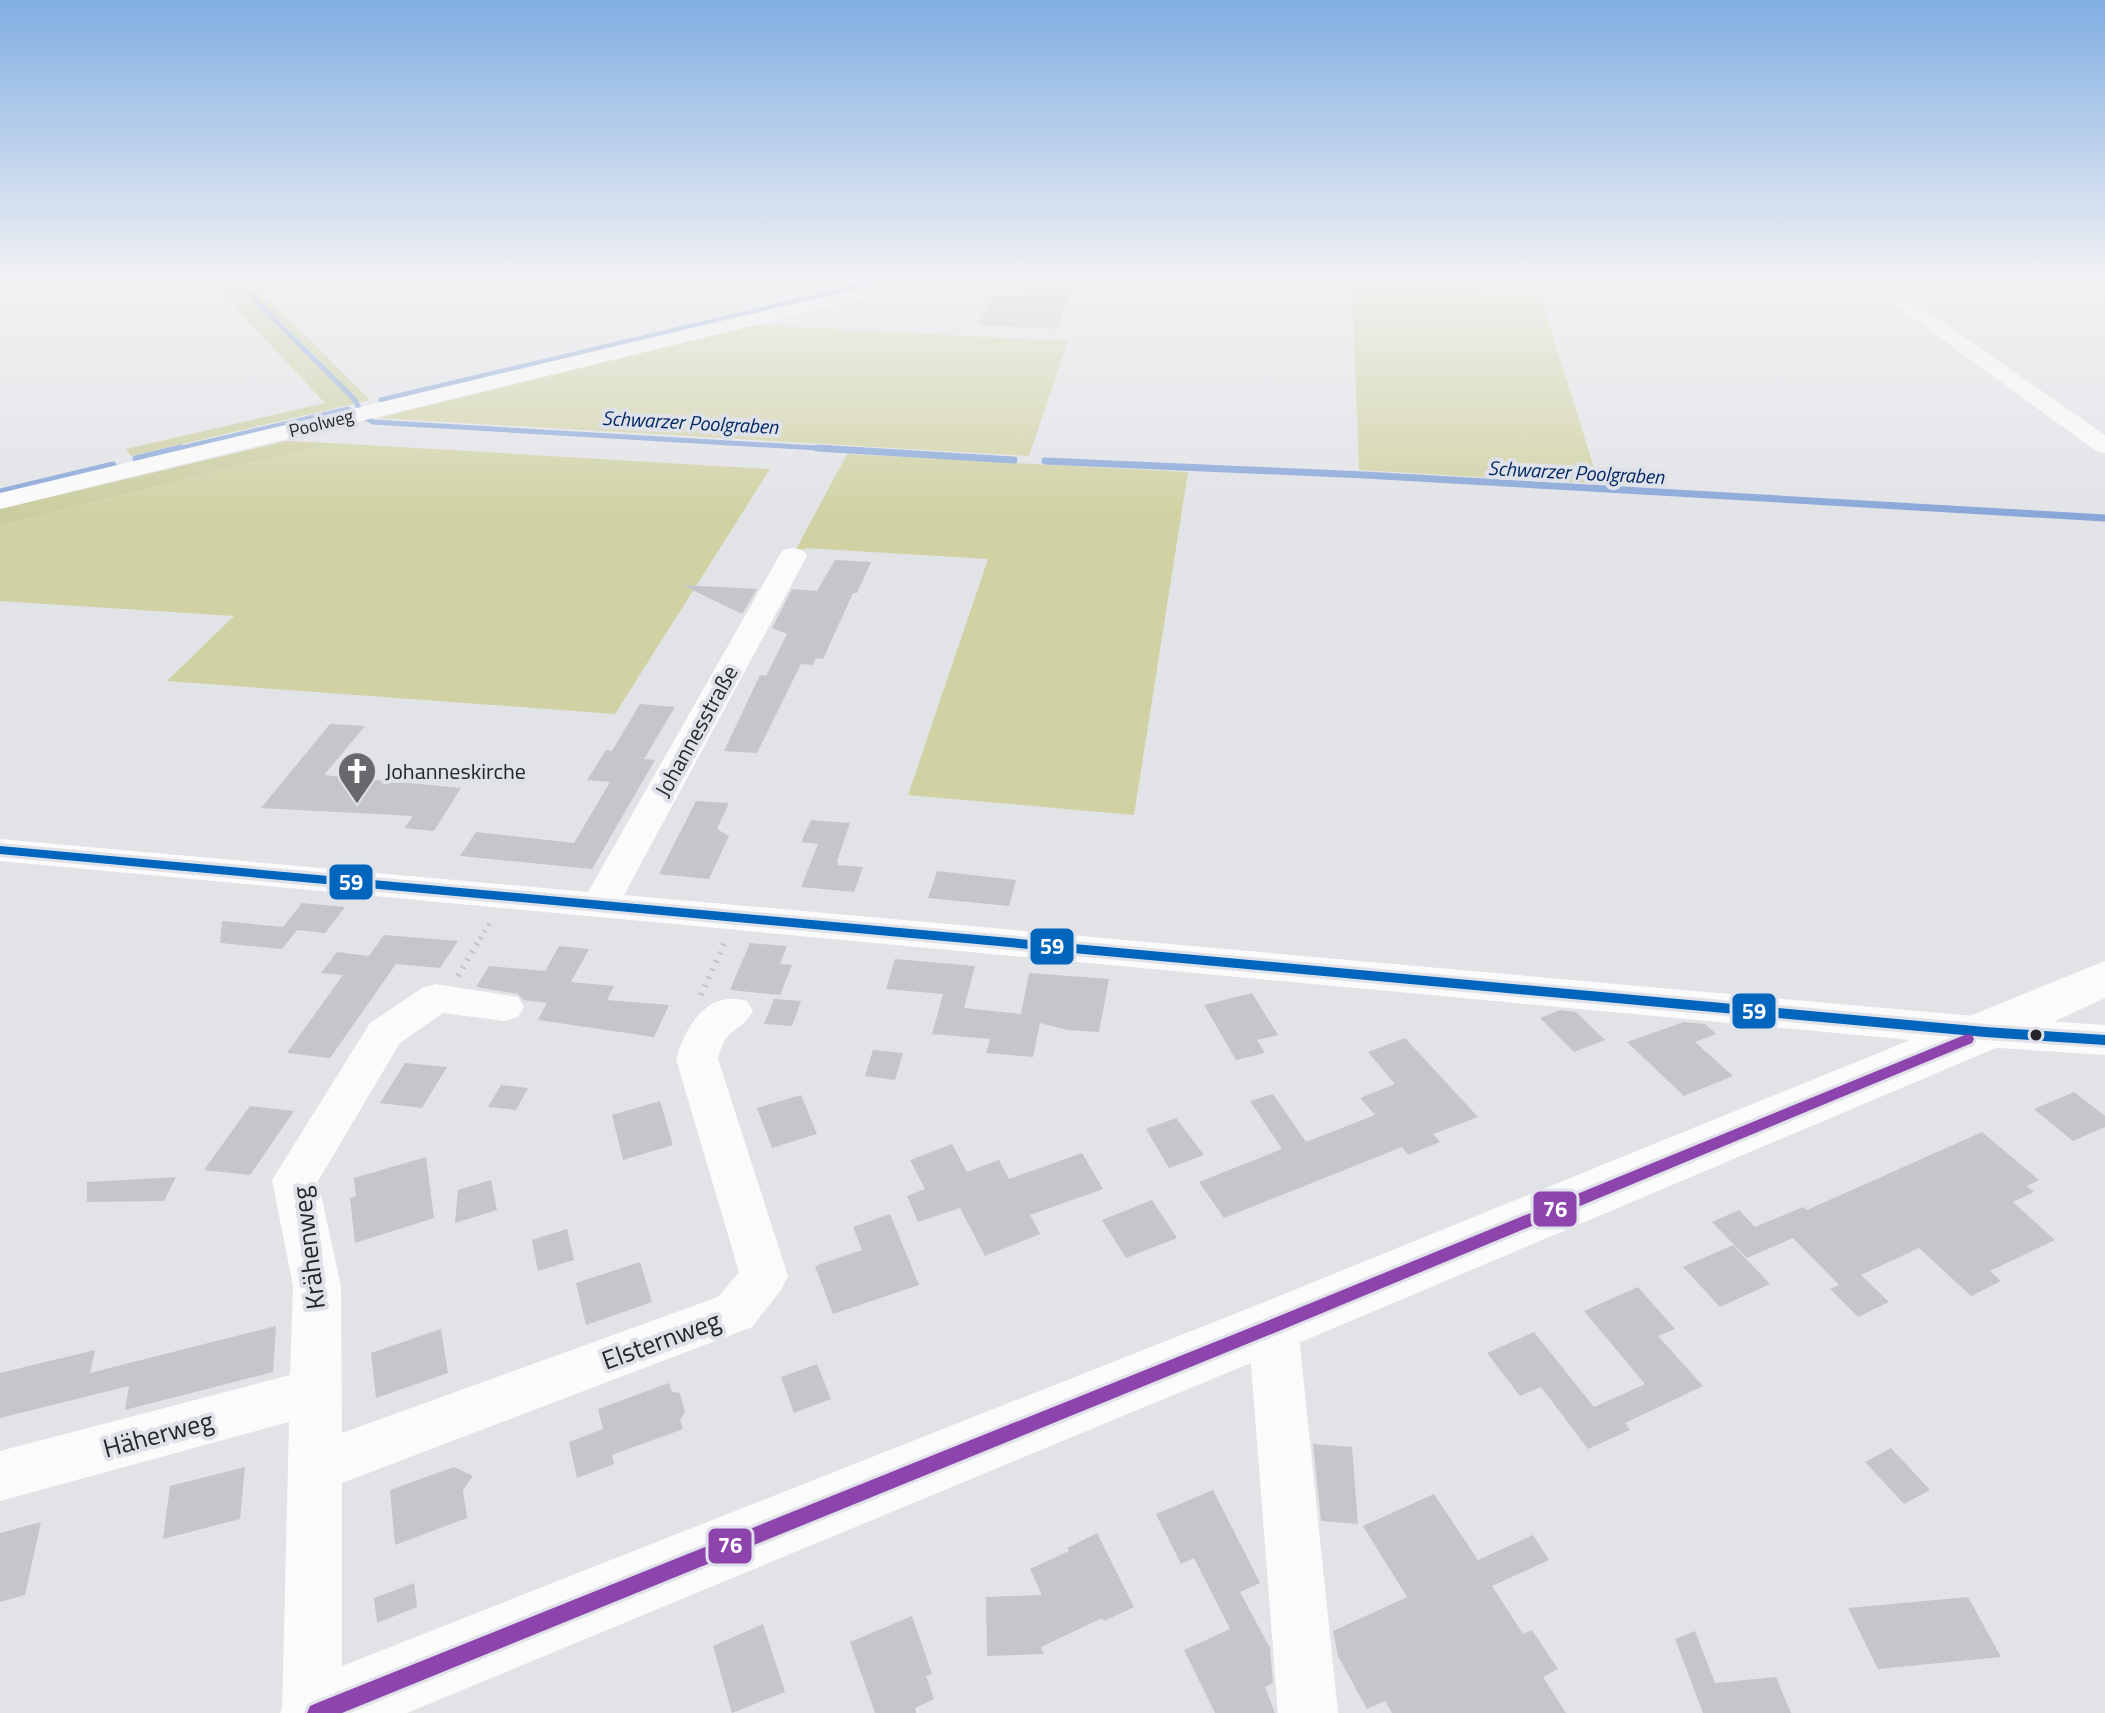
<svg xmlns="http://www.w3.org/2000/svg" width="2105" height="1713" viewBox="0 0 2105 1713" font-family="'Titillium Web',sans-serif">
  <rect width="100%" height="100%" fill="#e2e3e7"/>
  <g fill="#d0d2a3">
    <polygon points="1430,278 1478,278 1483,295 1497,296 1501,292 1540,294 1599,484 1359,470 1352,282 1430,286"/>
    <polygon points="756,325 1068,341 1029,456 378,418"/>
    <polygon points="331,443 770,469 615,714 167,681 234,616 0,601 0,525"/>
    <polygon points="847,454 1188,472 1134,815 908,795 988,559 805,548 800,556 793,555"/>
  </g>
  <g fill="#cacd9d">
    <polygon points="207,278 247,278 370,400 131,456 126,449 325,403"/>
    <polygon points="286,441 331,443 0,525 0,509"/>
  </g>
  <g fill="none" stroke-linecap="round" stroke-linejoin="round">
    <g stroke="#88a6d8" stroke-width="5">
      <polyline points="233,278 354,399 359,408"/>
      <polyline points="381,400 895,278"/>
      <polyline points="364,417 373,422 851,450"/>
      <polyline points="173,450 348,409"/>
    </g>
    <g stroke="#88a6d8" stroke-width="7">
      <polyline points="817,448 1014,460"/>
      <polyline points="136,459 181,448"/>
      <polyline points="1045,461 1365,475 2105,518"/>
      <polyline points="0,492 113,465"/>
    </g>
  </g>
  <g fill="#c5c6c9">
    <polygon points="1031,278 1077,278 1057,329 978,325 995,293 1024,294"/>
    <polygon points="835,560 871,562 857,593 853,593 823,659 816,658 813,665 801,664 757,753 724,751 760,675 766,676 787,634 772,628 792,589 817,591"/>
    <polygon points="682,585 757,589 742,614"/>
    <polygon points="640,704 675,707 644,759 655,760 592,869 460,856 476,832 574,843 610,782 587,780 606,750 612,751"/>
    <polygon points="330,724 365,726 324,775 461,788 434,831 404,828 413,816 261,808"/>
    <polygon points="696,801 729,803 717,829 729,836 709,879 659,874"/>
    <polygon points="811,820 850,823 837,861 838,865 863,867 854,892 801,887 818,844 801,842"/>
    <polygon points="937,871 1016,880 1009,906 928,898"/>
    <polygon points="302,903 345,907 325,933 297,930 282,949 220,943 222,921 283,927"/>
    <polygon points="384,935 458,941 440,968 396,964 330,1058 287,1053 343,975 321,973 337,952 369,956"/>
    <polygon points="750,943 787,946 780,964 792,965 780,995 730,990"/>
    <polygon points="559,946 589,949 571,982 614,986 607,1000 669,1005 654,1037 538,1020 547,1003 523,1000 518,994 476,987 489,966 545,971"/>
    <polygon points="895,959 975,966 964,1008 1021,1014 1029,973 1109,979 1099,1032 1067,1030 1040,1023 1033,1057 986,1053 990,1039 932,1034 943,994 886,989"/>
    <polygon points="1252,993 1278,1035 1257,1040 1265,1053 1236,1060 1204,1005"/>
    <polygon points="774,999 801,1001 792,1026 764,1024"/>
    <polygon points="1560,1010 1576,1012 1605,1040 1574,1052 1540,1018"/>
    <polygon points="1684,1022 1705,1024 1716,1034 1695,1042 1733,1076 1684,1096 1627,1042"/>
    <polygon points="1405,1038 1478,1117 1433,1134 1440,1142 1408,1155 1402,1147 1224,1218 1199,1182 1282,1149 1250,1101 1273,1094 1306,1142 1375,1115 1360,1098 1395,1084 1368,1052"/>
    <polygon points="873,1050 903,1053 895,1080 865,1076"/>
    <polygon points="405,1063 447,1067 422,1108 380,1103"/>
    <polygon points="501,1085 528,1088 516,1110 488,1107"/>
    <polygon points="2074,1092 2105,1116 2105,1127 2073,1141 2034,1109"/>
    <polygon points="801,1095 817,1134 772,1148 757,1108"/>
    <polygon points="660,1101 673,1145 623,1160 612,1115"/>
    <polygon points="250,1106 294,1111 250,1175 204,1170"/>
    <polygon points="1176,1118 1204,1155 1169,1168 1146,1129"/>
    <polygon points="1982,1132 2039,1180 2027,1186 2034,1192 2013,1202 2055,1240 1990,1271 2001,1281 1971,1296 1919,1248 1861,1275 1889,1302 1858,1317 1830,1289 1839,1285 1793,1238 1747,1258 1712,1222 1739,1210 1755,1227 1803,1207 1807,1210"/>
    <polygon points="952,1144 967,1172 999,1160 1009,1179 1082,1153 1103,1189 1030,1215 1040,1234 985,1256 960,1208 918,1222 907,1196 925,1189 910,1160"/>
    <polygon points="426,1157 434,1218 355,1243 350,1198 356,1196 354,1178"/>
    <polygon points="176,1177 164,1201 87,1202 87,1182"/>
    <polygon points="491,1180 497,1210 455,1223 458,1190"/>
    <polygon points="1152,1200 1177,1238 1126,1258 1102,1220"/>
    <polygon points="890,1214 919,1285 833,1314 815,1266 862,1250 853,1227"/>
    <polygon points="567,1229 574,1260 538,1271 532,1240"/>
    <polygon points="1733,1245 1770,1284 1720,1307 1683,1267"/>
    <polygon points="640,1262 652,1302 586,1325 576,1283"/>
    <polygon points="1638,1287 1675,1329 1658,1336 1703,1386 1625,1423 1630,1430 1588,1449 1541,1387 1520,1396 1487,1353 1534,1332 1594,1407 1645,1384 1584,1311"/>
    <polygon points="276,1326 273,1372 125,1410 129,1386 0,1418 0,1373 95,1350 90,1373"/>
    <polygon points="441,1329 448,1373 376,1398 371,1353"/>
    <polygon points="817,1364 831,1399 794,1413 781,1377"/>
    <polygon points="669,1383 672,1392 680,1393 685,1412 680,1420 683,1429 612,1455 614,1464 577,1478 569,1442 603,1429 598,1409"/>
    <polygon points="1313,1444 1352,1447 1358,1524 1321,1521"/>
    <polygon points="1891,1448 1930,1490 1904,1504 1865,1462"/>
    <polygon points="245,1467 240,1519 163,1539 170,1486"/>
    <polygon points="454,1467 473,1476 463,1490 467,1518 395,1545 390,1490"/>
    <polygon points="1213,1490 1260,1583 1240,1592 1270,1648 1273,1683 1265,1687 1275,1713 1215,1713 1184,1650 1230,1629 1194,1558 1181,1564 1156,1514"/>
    <polygon points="1434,1494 1478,1560 1533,1535 1549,1560 1492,1586 1523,1634 1532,1630 1558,1669 1543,1677 1566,1713 1392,1713 1385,1701 1367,1709 1338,1656 1333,1631 1407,1597 1363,1526"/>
    <polygon points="41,1522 25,1595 0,1602 0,1533"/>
    <polygon points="1097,1533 1134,1607 1104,1621 1102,1618 1041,1647 1044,1654 987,1656 986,1597 1042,1595 1030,1569 1069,1551 1067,1548"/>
    <polygon points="414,1583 417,1607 377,1623 374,1598"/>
    <polygon points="1968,1597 2001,1657 1878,1669 1848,1608"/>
    <polygon points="912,1616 932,1674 926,1676 934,1699 915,1708 916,1713 875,1713 850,1642"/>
    <polygon points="763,1624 785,1692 732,1713 713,1646"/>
    <polygon points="1695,1631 1715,1683 1776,1677 1791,1713 1703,1713 1675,1639"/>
  </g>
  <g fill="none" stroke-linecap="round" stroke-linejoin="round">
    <polyline stroke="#c3c4c6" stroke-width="5" stroke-dasharray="2 6" stroke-linecap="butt" points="480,939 492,919"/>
    <g stroke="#c3c4c6" stroke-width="6" stroke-dasharray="2 7" stroke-linecap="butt">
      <polyline points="458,976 481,937"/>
      <polyline points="701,995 725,942"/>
    </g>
    <g fill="#fbfbfb" fill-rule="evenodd">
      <polygon points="901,278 933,278 923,284 0,509 0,493"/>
      <polygon points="1858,278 1879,278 2105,435 2105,453 2096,451"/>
      <polygon points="793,548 803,550 807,556 624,895 1985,1017 2105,1025 2105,1055 1985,1047 0,861 0,839 588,892 779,556 783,550"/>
      <path d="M436,984L518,997L524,1007L518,1017L504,1021L443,1013L400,1043L318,1181L341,1286L342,1433L718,1297L739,1272L676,1059C686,1025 708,989 747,1001L753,1011C740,1034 726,1025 718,1059L788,1276L781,1290L752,1327L342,1483V1713H282L289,1422L0,1501V1451L290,1375L293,1286L272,1180L370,1023L422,988Z"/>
      <polygon points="1273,1304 1291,1311 1298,1326 1338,1713 1278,1713 1248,1326 1255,1311"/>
    </g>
    <polygon fill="#fbfbfb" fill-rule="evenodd" points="2105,961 2105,998 2003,1045 1294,1345 407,1713 280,1713 291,1687 317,1676 1252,1307"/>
    <g stroke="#e0e2e9" stroke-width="6">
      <polygon id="bus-1" points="0,846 1985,1027 2105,1035 2105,1045 1985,1037 0,854"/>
    </g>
    <g stroke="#e0e2e9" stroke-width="6">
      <polygon id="bus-2" points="1967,1034 1972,1035 1974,1039 1972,1043 1279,1331 342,1713 307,1713 310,1706 317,1703 1267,1321"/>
    </g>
    <use href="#bus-1" fill="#0065bd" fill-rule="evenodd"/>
    <use href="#bus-2" fill="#8e44ad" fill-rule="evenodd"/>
  </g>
  <linearGradient id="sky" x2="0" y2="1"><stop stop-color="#81aee2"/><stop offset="0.54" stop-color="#f2f2f4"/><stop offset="1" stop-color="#f2f2f4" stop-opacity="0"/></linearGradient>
  <rect width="2105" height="517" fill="url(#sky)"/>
  <defs>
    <g id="church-pin" transform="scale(2)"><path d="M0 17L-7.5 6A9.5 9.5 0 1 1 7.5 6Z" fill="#68696c" stroke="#e0e2e9"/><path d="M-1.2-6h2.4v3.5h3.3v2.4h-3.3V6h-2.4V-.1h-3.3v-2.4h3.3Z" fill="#fff"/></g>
  </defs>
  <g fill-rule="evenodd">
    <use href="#church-pin" x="357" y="771"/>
  </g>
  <circle fill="#26272a" stroke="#e0e2e9" stroke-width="3" cx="2036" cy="1035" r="7"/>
  <g text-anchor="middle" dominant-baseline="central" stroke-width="8" stroke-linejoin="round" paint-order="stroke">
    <g font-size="18" fill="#26272a" stroke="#e0e2e9">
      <text transform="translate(321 423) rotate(-14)">Poolweg</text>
    </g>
    <g font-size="20" font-style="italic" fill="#022966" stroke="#e0e2e9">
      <text transform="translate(690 422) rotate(3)">Schwarzer Poolgraben</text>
      <text transform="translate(1576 472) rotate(3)">Schwarzer Poolgraben</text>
    </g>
    <g font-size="22" fill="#26272a" stroke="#e0e2e9">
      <text transform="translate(696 731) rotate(-61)">Johannesstraße</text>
    </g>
    <g font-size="22" fill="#26272a" stroke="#e0e2e9" text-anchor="start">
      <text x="385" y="771">Johanneskirche</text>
    </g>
    <g font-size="26" fill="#26272a" stroke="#e0e2e9">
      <text transform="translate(308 1248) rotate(-97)">Krähenweg</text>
      <text transform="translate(661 1340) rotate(-20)">Elsternweg</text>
      <text transform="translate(158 1434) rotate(-15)">Häherweg</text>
    </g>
  </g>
  <g stroke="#e0e2e9" stroke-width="3">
    <rect x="328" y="863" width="46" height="38" rx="8" fill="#0065bd"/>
    <rect x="1029" y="927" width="46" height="39" rx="8" fill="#0065bd"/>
    <rect x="1731" y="992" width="46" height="38" rx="8" fill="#0065bd"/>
    <rect x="1532" y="1190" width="46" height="38" rx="8" fill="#8e44ad"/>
    <rect x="707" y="1527" width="46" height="38" rx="8" fill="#8e44ad"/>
  </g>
  <g font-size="22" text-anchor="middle" font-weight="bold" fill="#fff">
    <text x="351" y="890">59</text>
    <text x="1052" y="954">59</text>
    <text x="1754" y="1019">59</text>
    <text x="1555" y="1217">76</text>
    <text x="730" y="1553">76</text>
  </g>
</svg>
